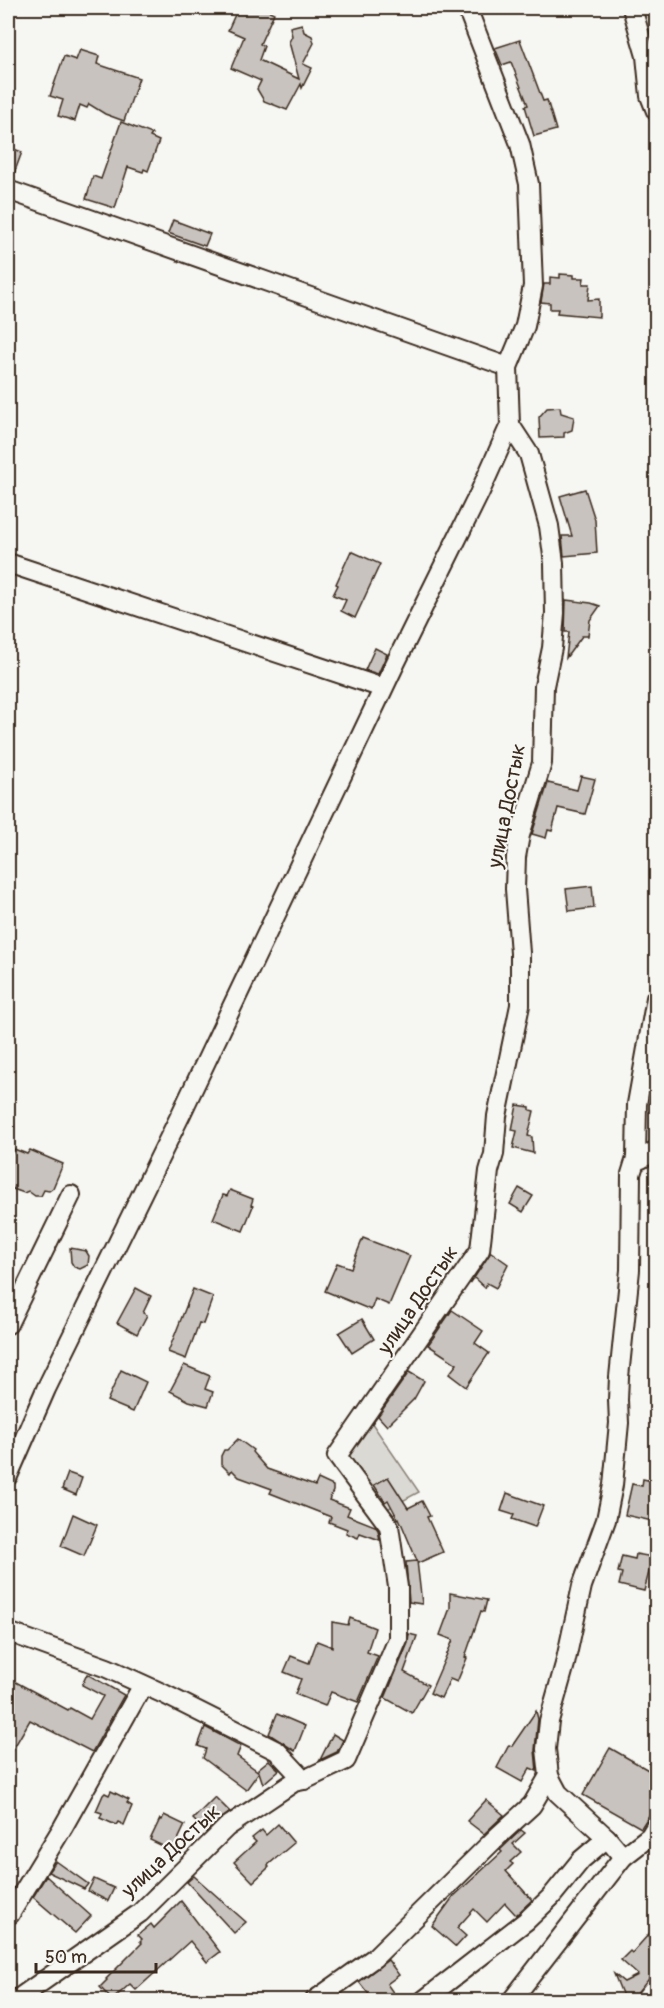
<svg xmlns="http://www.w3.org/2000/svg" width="664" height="2008" viewBox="0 0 664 2008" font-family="Pangolin,sans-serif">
  <rect width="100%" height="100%" fill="#f6f6f2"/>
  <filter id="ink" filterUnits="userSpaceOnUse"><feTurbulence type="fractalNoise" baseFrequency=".0167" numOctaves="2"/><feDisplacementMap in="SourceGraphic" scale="12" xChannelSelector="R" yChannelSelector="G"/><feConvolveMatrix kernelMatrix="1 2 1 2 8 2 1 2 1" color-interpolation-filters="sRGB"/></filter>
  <g filter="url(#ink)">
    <polygon fill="#dad9d3" stroke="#8a8278" stroke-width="1.5" points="367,1416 419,1492 380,1513 338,1456"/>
    <g fill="#c8c3be" stroke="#3b2a1e" stroke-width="1.5">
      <polygon points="238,8 263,8 274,13 260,44 264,46 259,60 299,79 289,42 292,36 290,27 302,24 304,32 312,36 314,43 303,64 312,68 302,88 301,84 287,110 264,101 257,89 261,81 231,68 244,37 228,30"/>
      <polygon points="520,40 543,101 547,100 556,130 534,136 525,106 528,105 511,62 502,65 495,48"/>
      <polygon points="80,50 99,56 97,64 139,78 124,121 105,114 89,104 87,108 80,105 75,121 58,116 63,100 50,96 64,56 76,60"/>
      <polygon points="121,122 152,134 150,137 159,141 148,171 144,169 143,172 128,167 115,208 86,199 93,176 101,179"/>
      <polygon points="8,147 22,152 12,179 8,179"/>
      <polygon points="173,220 210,234 205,246 168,233"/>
      <polygon points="560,274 574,275 574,278 584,278 583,284 590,284 588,300 599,299 599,317 557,313 558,309 550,309 550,303 541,302 544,284 550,284 550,277 560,278"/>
      <polygon points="560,407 561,413 574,417 572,430 564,433 564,437 540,438 539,417 547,408"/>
      <polygon points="585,489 595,520 597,553 564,556 562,536 572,536 560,496"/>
      <polygon points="351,551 380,564 355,618 341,611 346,600 333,595 338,585 336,584"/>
      <polygon points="566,600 591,603 600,606 590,620 588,636 582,636 566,658 569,632 565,632"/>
      <polygon points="375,648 387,654 378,674 365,670"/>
      <polygon points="581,776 595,779 585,814 558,808 552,831 548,830 546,838 532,834 548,783 577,790"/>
      <polygon points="592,886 594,908 569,911 566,889"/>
      <polygon points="517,1105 530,1107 530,1110 534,1111 528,1136 532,1137 533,1153 513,1148 517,1131 512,1130"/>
      <polygon points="14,1149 27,1154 30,1150 63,1164 53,1188 49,1191 44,1190 41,1196 35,1196 28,1191 24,1193 13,1189 8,1182 8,1152 12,1154"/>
      <polygon points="519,1188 533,1196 523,1212 510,1204"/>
      <polygon points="230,1190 253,1199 251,1205 253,1206 243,1231 213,1219 223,1195 227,1196"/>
      <polygon points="363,1238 410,1256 389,1305 375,1299 371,1310 325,1291 337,1263 351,1268"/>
      <polygon points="70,1248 86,1251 89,1256 88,1265 80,1269 74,1267 71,1262"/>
      <polygon points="491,1252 508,1264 496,1288 487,1283 485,1288 474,1278"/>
      <polygon points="136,1288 151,1296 143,1313 147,1315 137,1334 117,1323"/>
      <polygon points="193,1289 213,1297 203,1324 199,1323 186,1359 168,1352"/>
      <polygon points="452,1310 483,1331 475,1343 489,1353 466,1387 449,1374 457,1364 428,1345"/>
      <polygon points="362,1319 374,1339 352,1353 339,1333"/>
      <polygon points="184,1365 210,1376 205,1389 213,1392 208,1406 189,1401 170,1391"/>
      <polygon points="121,1370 146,1382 133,1412 107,1401"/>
      <polygon points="409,1372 424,1381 414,1399 387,1426 378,1416"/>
      <polygon points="238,1439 253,1450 252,1452 267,1469 315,1486 318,1479 333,1486 333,1491 329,1500 350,1508 347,1515 375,1526 378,1530 380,1540 360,1533 358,1538 346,1533 347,1529 329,1522 331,1517 270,1493 272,1489 239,1477 232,1470 230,1473 221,1464 221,1456 224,1450 227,1450"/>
      <polygon points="68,1473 82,1478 76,1495 62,1489"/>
      <polygon points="388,1477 408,1508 422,1501 430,1516 427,1517 443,1552 418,1563 399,1518 398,1519 388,1500 385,1502 374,1485"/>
      <polygon points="643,1479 657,1482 657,1522 625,1515 632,1484 642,1486"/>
      <polygon points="507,1493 543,1506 535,1527 512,1519 514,1515 501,1511"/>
      <polygon points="73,1514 97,1525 84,1556 61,1546"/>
      <polygon points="636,1554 653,1557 644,1591 619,1585 622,1573 618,1572 622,1556 635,1559"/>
      <polygon points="417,1561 422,1604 409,1602 406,1562"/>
      <polygon points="450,1593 487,1600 484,1612 481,1611 465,1657 467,1658 457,1682 450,1679 441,1698 430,1693 453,1640 440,1635 450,1608"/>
      <polygon points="350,1618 375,1628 367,1652 378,1656 358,1702 331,1692 325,1706 295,1694 301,1679 284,1672 291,1656 309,1663 317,1641 332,1647 332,1622 348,1625"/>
      <polygon points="409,1634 417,1636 404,1672 428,1685 412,1713 385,1698 408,1643"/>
      <polygon points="87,1674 124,1695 92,1752 30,1720 8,1758 8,1692 14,1681 68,1710 70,1708 90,1719 103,1696 82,1685"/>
      <polygon points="536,1711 538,1719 535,1750 537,1771 530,1768 522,1782 497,1768 509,1745 512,1746"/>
      <polygon points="277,1714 305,1726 295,1751 269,1734"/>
      <polygon points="205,1727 241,1746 237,1756 259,1772 258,1769 269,1760 279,1770 263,1784 259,1772 246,1790 203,1758 206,1749 198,1746"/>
      <polygon points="333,1734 343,1740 337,1752 320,1760"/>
      <polygon points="610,1748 657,1775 657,1803 641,1828 583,1795"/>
      <polygon points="111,1791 129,1800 127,1803 132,1806 124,1825 118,1822 116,1825 100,1818 102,1813 96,1811 103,1795 105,1793 109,1795"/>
      <polygon points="215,1797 230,1812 206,1832 193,1819"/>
      <polygon points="486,1800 504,1815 484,1834 467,1821"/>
      <polygon points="164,1815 185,1825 175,1846 173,1845 171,1850 150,1840 160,1819 162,1820"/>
      <polygon points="278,1824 294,1843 268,1865 269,1867 253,1882 234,1862 256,1842 252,1838 262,1830 266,1835"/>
      <polygon points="521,1830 525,1833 513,1844 521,1852 510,1862 513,1864 506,1871 532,1900 516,1915 505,1903 487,1922 474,1909 457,1928 466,1936 456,1947 432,1926 453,1897 502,1852 500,1850"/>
      <polygon points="56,1861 88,1884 84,1889 48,1872"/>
      <polygon points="46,1876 91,1916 75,1933 33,1897"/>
      <polygon points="194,1876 246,1922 234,1933 187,1882"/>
      <polygon points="94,1879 114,1888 108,1901 88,1891"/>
      <polygon points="181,1901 220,1952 207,1962 190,1941 136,1990 130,1984 112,2000 100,1987 107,1980 106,1979 142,1943 140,1941 142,1939 138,1935 151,1924 154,1928"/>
      <polygon points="657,1925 657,1969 631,2001 625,2001 614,1974 624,1982 638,1975 621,1960 630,1951 632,1953"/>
      <polygon points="388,1960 399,1975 387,1984 399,2001 374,2001 359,1982"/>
    </g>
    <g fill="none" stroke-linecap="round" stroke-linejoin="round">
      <g stroke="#3b2a1e" stroke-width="22">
        <g id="minor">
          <polyline points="632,8 646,56 650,96 656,111"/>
          <polyline points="8,190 508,367"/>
          <polyline points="8,563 383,688"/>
          <polyline points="636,1158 641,1159 656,1150"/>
          <polyline points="8,1324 71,1195"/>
          <polyline points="8,1476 46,1389 181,1114 396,662 479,494 510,425 508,367 525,326 533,286 529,184 520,144 467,8"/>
          <polyline points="8,1632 107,1668 164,1694 277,1751 304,1780"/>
          <polyline points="623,1857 607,1838 558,1793 549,1776 546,1749 549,1721 565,1664 582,1586 606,1520 613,1485 619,1423 618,1400 619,1377 630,1270 631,1174 636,1158 637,1104 656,998"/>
          <polyline points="10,1914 63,1827 143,1685"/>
          <polyline points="16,2000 140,1913 227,1827 294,1782 304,1780 346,1760 398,1639 398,1587 389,1526 337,1456 480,1250 489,1171 494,1154 497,1116 520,1005 520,953 515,889 516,857 520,835 542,763 544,686 552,648 555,613 554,563 549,526 529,454 510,425"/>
          <polyline points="315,2000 374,1958 498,1836 532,1805 549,1776"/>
          <polyline points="424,2000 526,1921 551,1897 581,1860 607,1838"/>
          <polyline points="512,2000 623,1857 650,1836 656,1826"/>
        </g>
      </g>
      <use href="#minor" stroke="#f6f6f2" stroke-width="18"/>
    </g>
  </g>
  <g text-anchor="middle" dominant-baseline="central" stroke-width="4.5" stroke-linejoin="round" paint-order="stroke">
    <g font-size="21" fill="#3b2a1e" stroke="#f6f6f2">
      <text transform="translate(507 806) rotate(-79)">улица Достык</text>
      <text transform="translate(418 1300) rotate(-56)">улица Достык</text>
      <text transform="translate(171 1851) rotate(-43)">улица Достык</text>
    </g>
  </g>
  <rect width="664" height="2008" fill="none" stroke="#f6f6f2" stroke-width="30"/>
  <rect x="15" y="15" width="634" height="1978" fill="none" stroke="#3b2a1e" stroke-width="2" filter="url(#ink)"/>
  <path d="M36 1963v9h120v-9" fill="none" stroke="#3b2a1e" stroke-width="3"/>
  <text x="45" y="1963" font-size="18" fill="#3b2a1e" stroke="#f6f6f2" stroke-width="4.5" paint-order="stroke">50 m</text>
</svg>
